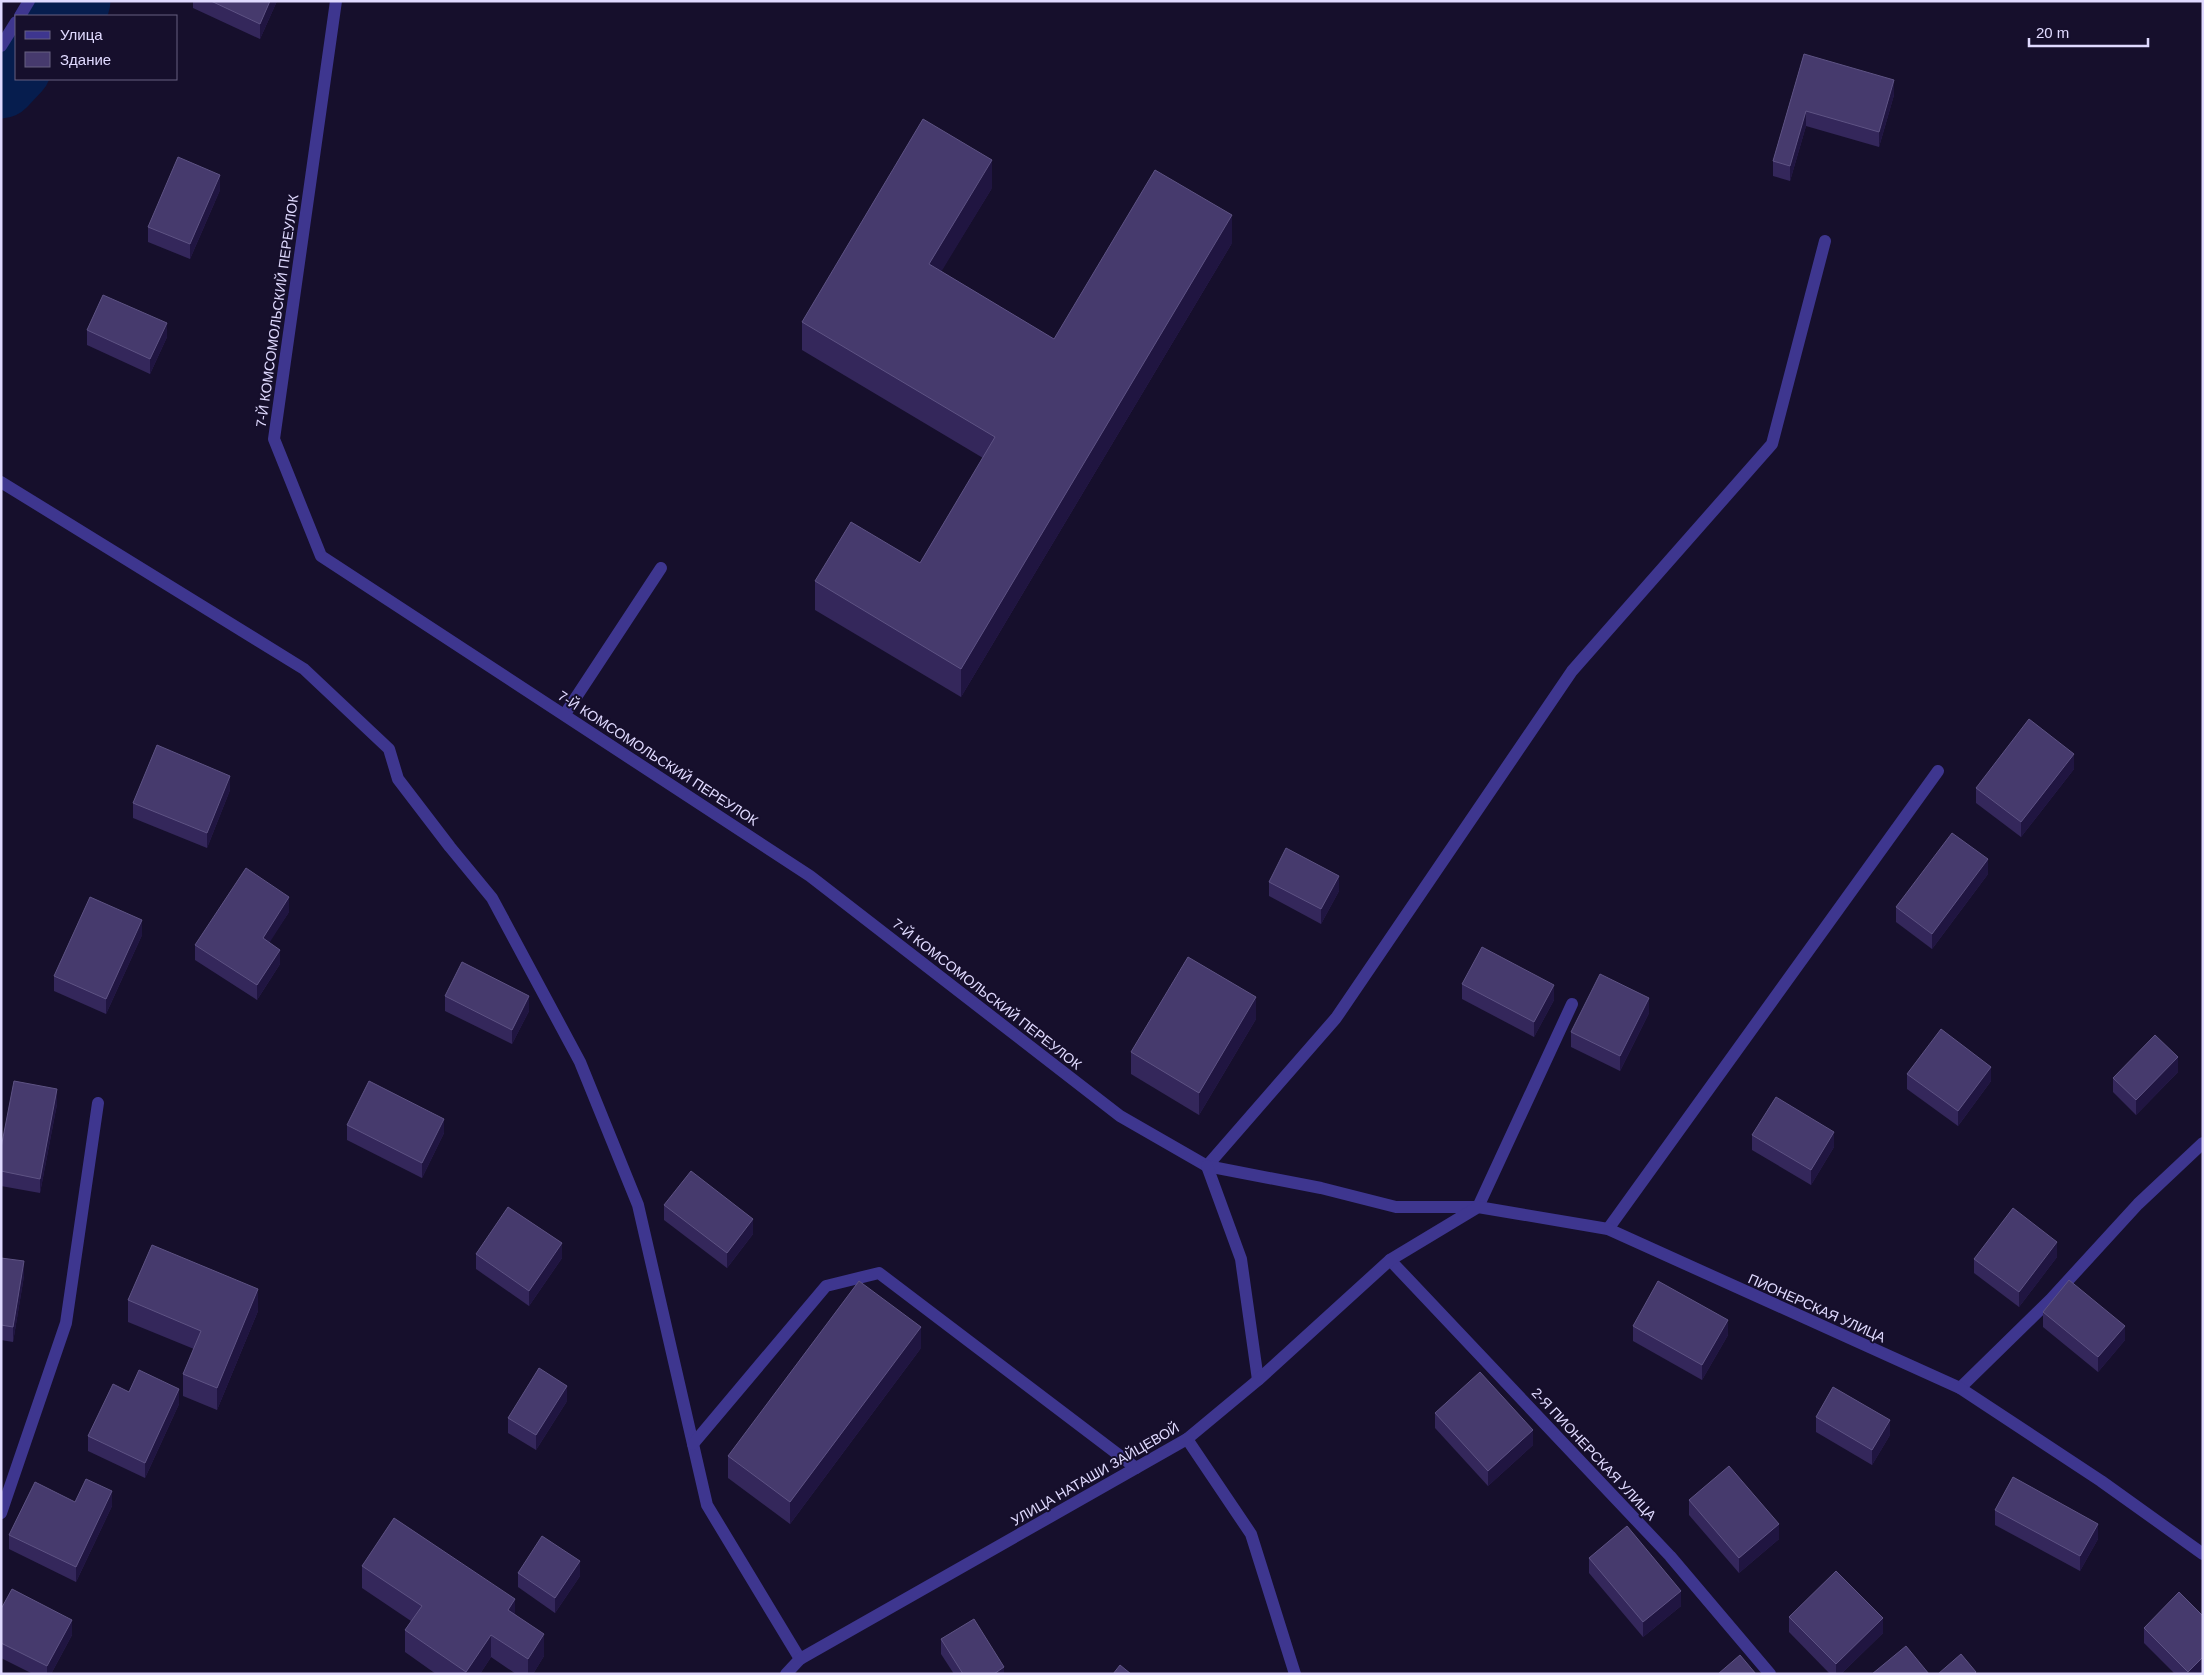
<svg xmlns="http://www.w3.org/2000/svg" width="2204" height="1675" viewBox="0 0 2204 1675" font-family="Helvetica,sans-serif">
  <rect width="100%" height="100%" fill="#160f2c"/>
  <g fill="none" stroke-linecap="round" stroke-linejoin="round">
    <g stroke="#061d4e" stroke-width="71">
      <polyline points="61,16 75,1"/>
      <polyline points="1,83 16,67"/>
    </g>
    <g stroke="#3e368f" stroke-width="12">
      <polyline points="20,16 29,1"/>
      <polyline points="1,46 16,22"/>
      <polyline points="1,482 304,669 389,749 398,779 450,847 492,898 580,1062 638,1205 707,1505 800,1659"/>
      <polyline points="565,714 661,568"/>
      <polyline points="1207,1166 1336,1018 1572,671 1772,444 1825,241"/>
      <polyline points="1478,1207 1572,1004"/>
      <polyline points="1608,1229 1938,771"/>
      <polyline points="693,1444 826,1286 879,1273 1136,1468"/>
      <polyline points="1,1513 66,1323 98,1103"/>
    </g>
    <g stroke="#3e368f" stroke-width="12">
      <polyline points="336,1 274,439 321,556 810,876 1120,1116 1207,1166 1321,1188 1396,1207 1478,1207"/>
      <polyline points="1207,1166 1241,1259 1258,1380"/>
      <polyline points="1390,1260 1670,1556 1770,1674"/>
      <polyline points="1960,1388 2051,1299 2138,1204 2203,1143"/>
      <polyline points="1187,1439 1251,1534 1295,1674"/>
    </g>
    <polyline stroke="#3e368f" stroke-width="12" points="786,1674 800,1659 1187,1439 1258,1380 1390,1260 1478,1207 1608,1229 1960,1388 2101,1481 2203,1554"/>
  </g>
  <g fill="#34275b">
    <polygon points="193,1 277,1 260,39 193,8"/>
    <polygon points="1804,54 1894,95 1879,147 1806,126 1790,181 1773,176 1773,161"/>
    <polygon points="992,188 941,271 1054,339 1232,243 961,697 815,610 815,581 920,563 983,458 802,350 802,322"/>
    <polygon points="220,190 190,259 148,242 148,227"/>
    <polygon points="87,330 167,337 150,374 87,345"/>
    <polygon points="2074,769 2021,837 1976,803 1976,788"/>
    <polygon points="230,790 207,848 133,818 133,803"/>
    <polygon points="1988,874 1932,949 1896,922 1896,907"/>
    <polygon points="1269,882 1339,891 1321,924 1269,896"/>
    <polygon points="289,912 269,942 280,964 257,1000 195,960 195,945"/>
    <polygon points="142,935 106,1014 54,991 54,976"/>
    <polygon points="1462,984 1554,1000 1534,1037 1462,999"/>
    <polygon points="445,996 529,1011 512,1044 445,1011"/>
    <polygon points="1649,1013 1620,1071 1571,1047 1571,1032"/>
    <polygon points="1256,1019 1199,1115 1131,1074 1131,1052"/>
    <polygon points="2178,1072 2136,1115 2113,1092 2113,1078"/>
    <polygon points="1907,1074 1991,1081 1958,1126 1907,1089"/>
    <polygon points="57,1104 40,1193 1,1186 1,1148"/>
    <polygon points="347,1125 444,1133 422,1178 347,1140"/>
    <polygon points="1752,1135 1834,1147 1811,1185 1752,1150"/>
    <polygon points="664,1205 753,1234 727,1268 664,1220"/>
    <polygon points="476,1254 562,1258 529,1306 476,1269"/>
    <polygon points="2057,1257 2019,1307 1974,1273 1974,1259"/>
    <polygon points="1,1258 24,1276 13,1342 1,1340"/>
    <polygon points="128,1300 258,1311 217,1410 183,1396 183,1374 194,1349 128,1322"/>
    <polygon points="2043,1312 2125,1340 2098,1372 2043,1327"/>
    <polygon points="1633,1326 1728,1335 1702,1380 1633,1341"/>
    <polygon points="921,1348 790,1524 728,1478 728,1456"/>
    <polygon points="129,1392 179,1404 145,1478 88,1451 88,1436"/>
    <polygon points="567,1401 536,1450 508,1433 508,1418"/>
    <polygon points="1435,1413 1533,1445 1488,1486 1435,1428"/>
    <polygon points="1816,1417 1890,1435 1872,1465 1816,1432"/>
    <polygon points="1689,1500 1779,1539 1739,1573 1689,1515"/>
    <polygon points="75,1502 112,1506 76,1582 9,1549 9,1535"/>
    <polygon points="1995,1510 2098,1539 2080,1571 1995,1525"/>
    <polygon points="1589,1558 1681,1606 1643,1637 1589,1573"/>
    <polygon points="362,1566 515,1614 544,1656 533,1674 516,1674 491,1657 480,1674 436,1674 405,1652 405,1630 411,1621 362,1588"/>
    <polygon points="518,1573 580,1576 555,1613 518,1587"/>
    <polygon points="1,1609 72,1635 51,1674 33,1674 1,1658"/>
    <polygon points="1789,1617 1883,1633 1841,1674 1830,1674 1789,1632"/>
    <polygon points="2144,1628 2203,1671 2200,1674 2175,1674 2144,1643"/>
    <polygon points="941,1639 1004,1674 954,1674 941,1654"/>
  </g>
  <g fill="#201541">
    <polygon points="270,1 277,1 260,39 260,24"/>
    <polygon points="1894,80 1894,95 1879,147 1879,132"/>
    <polygon points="1806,111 1806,126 1790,181 1790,166"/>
    <polygon points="992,160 992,188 929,292 929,264"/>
    <polygon points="220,175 220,190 190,259 190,244"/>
    <polygon points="1232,215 1232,243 961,697 961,669"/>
    <polygon points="167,323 167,337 150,374 150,359"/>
    <polygon points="2074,754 2074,769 2021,837 2021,822"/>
    <polygon points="230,776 230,790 207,848 207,833"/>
    <polygon points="1988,859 1988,874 1932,949 1932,934"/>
    <polygon points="1339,876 1339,891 1321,924 1321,909"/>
    <polygon points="289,897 289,912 263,953 263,938"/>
    <polygon points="142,920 142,935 106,1014 106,999"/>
    <polygon points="280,950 280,964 257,1000 257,985"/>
    <polygon points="1554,985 1554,1000 1534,1037 1534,1022"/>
    <polygon points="529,996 529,1011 512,1044 512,1030"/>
    <polygon points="1256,997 1256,1019 1199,1115 1199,1093"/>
    <polygon points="1649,998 1649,1013 1620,1071 1620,1056"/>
    <polygon points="2178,1057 2178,1072 2136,1115 2136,1100"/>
    <polygon points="1991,1067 1991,1081 1958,1126 1958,1111"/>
    <polygon points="57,1089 57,1104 40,1193 40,1179"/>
    <polygon points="444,1119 444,1133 422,1178 422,1163"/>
    <polygon points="1834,1132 1834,1147 1811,1185 1811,1170"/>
    <polygon points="753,1219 753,1234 727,1268 727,1253"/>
    <polygon points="2057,1242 2057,1257 2019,1307 2019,1292"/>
    <polygon points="562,1243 562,1258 529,1306 529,1291"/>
    <polygon points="24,1261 24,1276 13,1342 13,1327"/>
    <polygon points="258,1289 258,1311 217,1410 217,1388"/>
    <polygon points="1728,1320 1728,1335 1702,1380 1702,1365"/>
    <polygon points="2125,1326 2125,1340 2098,1372 2098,1357"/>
    <polygon points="921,1327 921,1348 790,1524 790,1502"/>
    <polygon points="567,1386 567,1401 536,1450 536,1435"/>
    <polygon points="179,1389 179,1404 145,1478 145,1463"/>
    <polygon points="1890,1420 1890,1435 1872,1465 1872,1450"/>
    <polygon points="1533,1430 1533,1445 1488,1486 1488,1471"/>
    <polygon points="112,1491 112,1506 76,1582 76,1567"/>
    <polygon points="1779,1524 1779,1539 1739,1573 1739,1558"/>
    <polygon points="2098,1524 2098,1539 2080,1571 2080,1556"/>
    <polygon points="580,1561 580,1576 555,1613 555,1598"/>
    <polygon points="1681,1591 1681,1606 1643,1637 1643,1622"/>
    <polygon points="515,1599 515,1621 508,1610"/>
    <polygon points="1883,1618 1883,1633 1841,1674 1836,1674 1836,1664"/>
    <polygon points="72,1620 72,1635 51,1674 47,1674 47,1666"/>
    <polygon points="544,1634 544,1656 533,1674 528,1674 528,1659"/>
    <polygon points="491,1635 491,1657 480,1674 466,1674 466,1672"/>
    <polygon points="2203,1657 2203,1671 2200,1674 2188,1674 2188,1672"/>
    <polygon points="1004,1667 1004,1674 994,1674"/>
  </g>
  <g fill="#463a6d" stroke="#5e5384">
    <polygon points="211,1 270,1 260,24"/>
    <polygon points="1804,54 1894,80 1879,132 1806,111 1790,166 1773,161"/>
    <polygon points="923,119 992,160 929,264 1054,339 1155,170 1232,215 961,669 815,581 851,522 920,563 995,437 802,322"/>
    <polygon points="178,157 220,175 190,244 148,227"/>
    <polygon points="103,295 167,323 150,359 87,330"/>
    <polygon points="2029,719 2074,754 2021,822 1976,788"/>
    <polygon points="157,745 230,776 207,833 133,803"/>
    <polygon points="1952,833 1988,859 1932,934 1896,907"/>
    <polygon points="1286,848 1339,876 1321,909 1269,882"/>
    <polygon points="246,868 289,897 263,938 280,950 257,985 195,945"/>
    <polygon points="90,897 142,920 106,999 54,976"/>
    <polygon points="1482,947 1554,985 1534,1022 1462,984"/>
    <polygon points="1188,957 1256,997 1199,1093 1131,1052"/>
    <polygon points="462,962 529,996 512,1030 445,996"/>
    <polygon points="1600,974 1649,998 1620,1056 1571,1032"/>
    <polygon points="1941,1029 1991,1067 1958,1111 1907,1074"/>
    <polygon points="2155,1035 2178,1057 2136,1100 2113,1078"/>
    <polygon points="14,1081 57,1089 40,1179 1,1171 1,1148"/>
    <polygon points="369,1081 444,1119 422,1163 347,1125"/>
    <polygon points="1776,1097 1834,1132 1811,1170 1752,1135"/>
    <polygon points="691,1171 753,1219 727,1253 664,1205"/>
    <polygon points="508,1207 562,1243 529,1291 476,1254"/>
    <polygon points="2013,1208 2057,1242 2019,1292 1974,1259"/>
    <polygon points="152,1245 258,1289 217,1388 183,1374 201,1331 128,1300"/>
    <polygon points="1,1258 24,1261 13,1327 1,1325"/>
    <polygon points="2069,1280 2125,1326 2098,1357 2043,1312"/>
    <polygon points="859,1281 921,1327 790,1502 728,1456"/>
    <polygon points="1658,1281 1728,1320 1702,1365 1633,1326"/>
    <polygon points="539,1368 567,1386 536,1435 508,1418"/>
    <polygon points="139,1370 179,1389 145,1463 88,1436 113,1384 129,1392"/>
    <polygon points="1480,1372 1533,1430 1488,1471 1435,1413"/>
    <polygon points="1833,1387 1890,1420 1872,1450 1816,1417"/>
    <polygon points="1729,1466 1779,1524 1739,1558 1689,1500"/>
    <polygon points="2013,1477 2098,1524 2080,1556 1995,1510"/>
    <polygon points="86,1479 112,1491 76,1567 9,1535 35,1482 75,1502"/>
    <polygon points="394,1518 515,1599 508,1610 544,1634 528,1659 491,1635 466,1672 405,1630 422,1606 362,1566"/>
    <polygon points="1627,1526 1681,1591 1643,1622 1589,1558"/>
    <polygon points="542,1536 580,1561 555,1598 518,1573"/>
    <polygon points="1836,1571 1883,1618 1836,1664 1789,1617"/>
    <polygon points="12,1589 72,1620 47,1666 1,1643 1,1609"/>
    <polygon points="2179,1592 2203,1616 2203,1657 2188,1672 2144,1628"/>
    <polygon points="974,1619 1004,1667 994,1674 963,1674 941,1639"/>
    <polygon points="1906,1646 1929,1674 1872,1674"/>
    <polygon points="1961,1654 1976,1672 1974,1674 1938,1674"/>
    <polygon points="1740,1655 1756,1674 1718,1674"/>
    <polygon points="1120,1665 1131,1674 1113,1674"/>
  </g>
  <g text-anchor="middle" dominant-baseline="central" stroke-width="4" stroke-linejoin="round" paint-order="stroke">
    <g font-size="14" fill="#e0daff" stroke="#160f2c">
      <text transform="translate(277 311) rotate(-82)">7-Й КОМСОМОЛЬСКИЙ ПЕРЕУЛОК</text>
      <text transform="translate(658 758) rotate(33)">7-Й КОМСОМОЛЬСКИЙ ПЕРЕУЛОК</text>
      <text transform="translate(987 994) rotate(38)">7-Й КОМСОМОЛЬСКИЙ ПЕРЕУЛОК</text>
      <text transform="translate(1817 1308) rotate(24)">ПИОНЕРСКАЯ УЛИЦА</text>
      <text transform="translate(1594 1454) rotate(47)">2-Я ПИОНЕРСКАЯ УЛИЦА</text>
      <text transform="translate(1095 1474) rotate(-30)">УЛИЦА НАТАШИ ЗАЙЦЕВОЙ</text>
    </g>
  </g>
  <rect width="2204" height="1675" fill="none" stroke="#e0daff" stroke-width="5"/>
  <rect x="15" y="15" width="162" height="65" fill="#160f2c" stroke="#676080"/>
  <rect x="25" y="31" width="25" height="8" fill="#3e368f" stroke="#676080"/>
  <text x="60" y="40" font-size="15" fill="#e0daff">Улица</text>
  <rect x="25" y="52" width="25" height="15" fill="#463a6d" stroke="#676080"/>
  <text x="60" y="65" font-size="15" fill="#e0daff">Здание</text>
  <path d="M2029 38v8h119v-8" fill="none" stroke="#e0daff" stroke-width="2.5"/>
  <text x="2036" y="38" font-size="15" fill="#e0daff" stroke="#160f2c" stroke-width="4" paint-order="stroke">20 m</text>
</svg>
